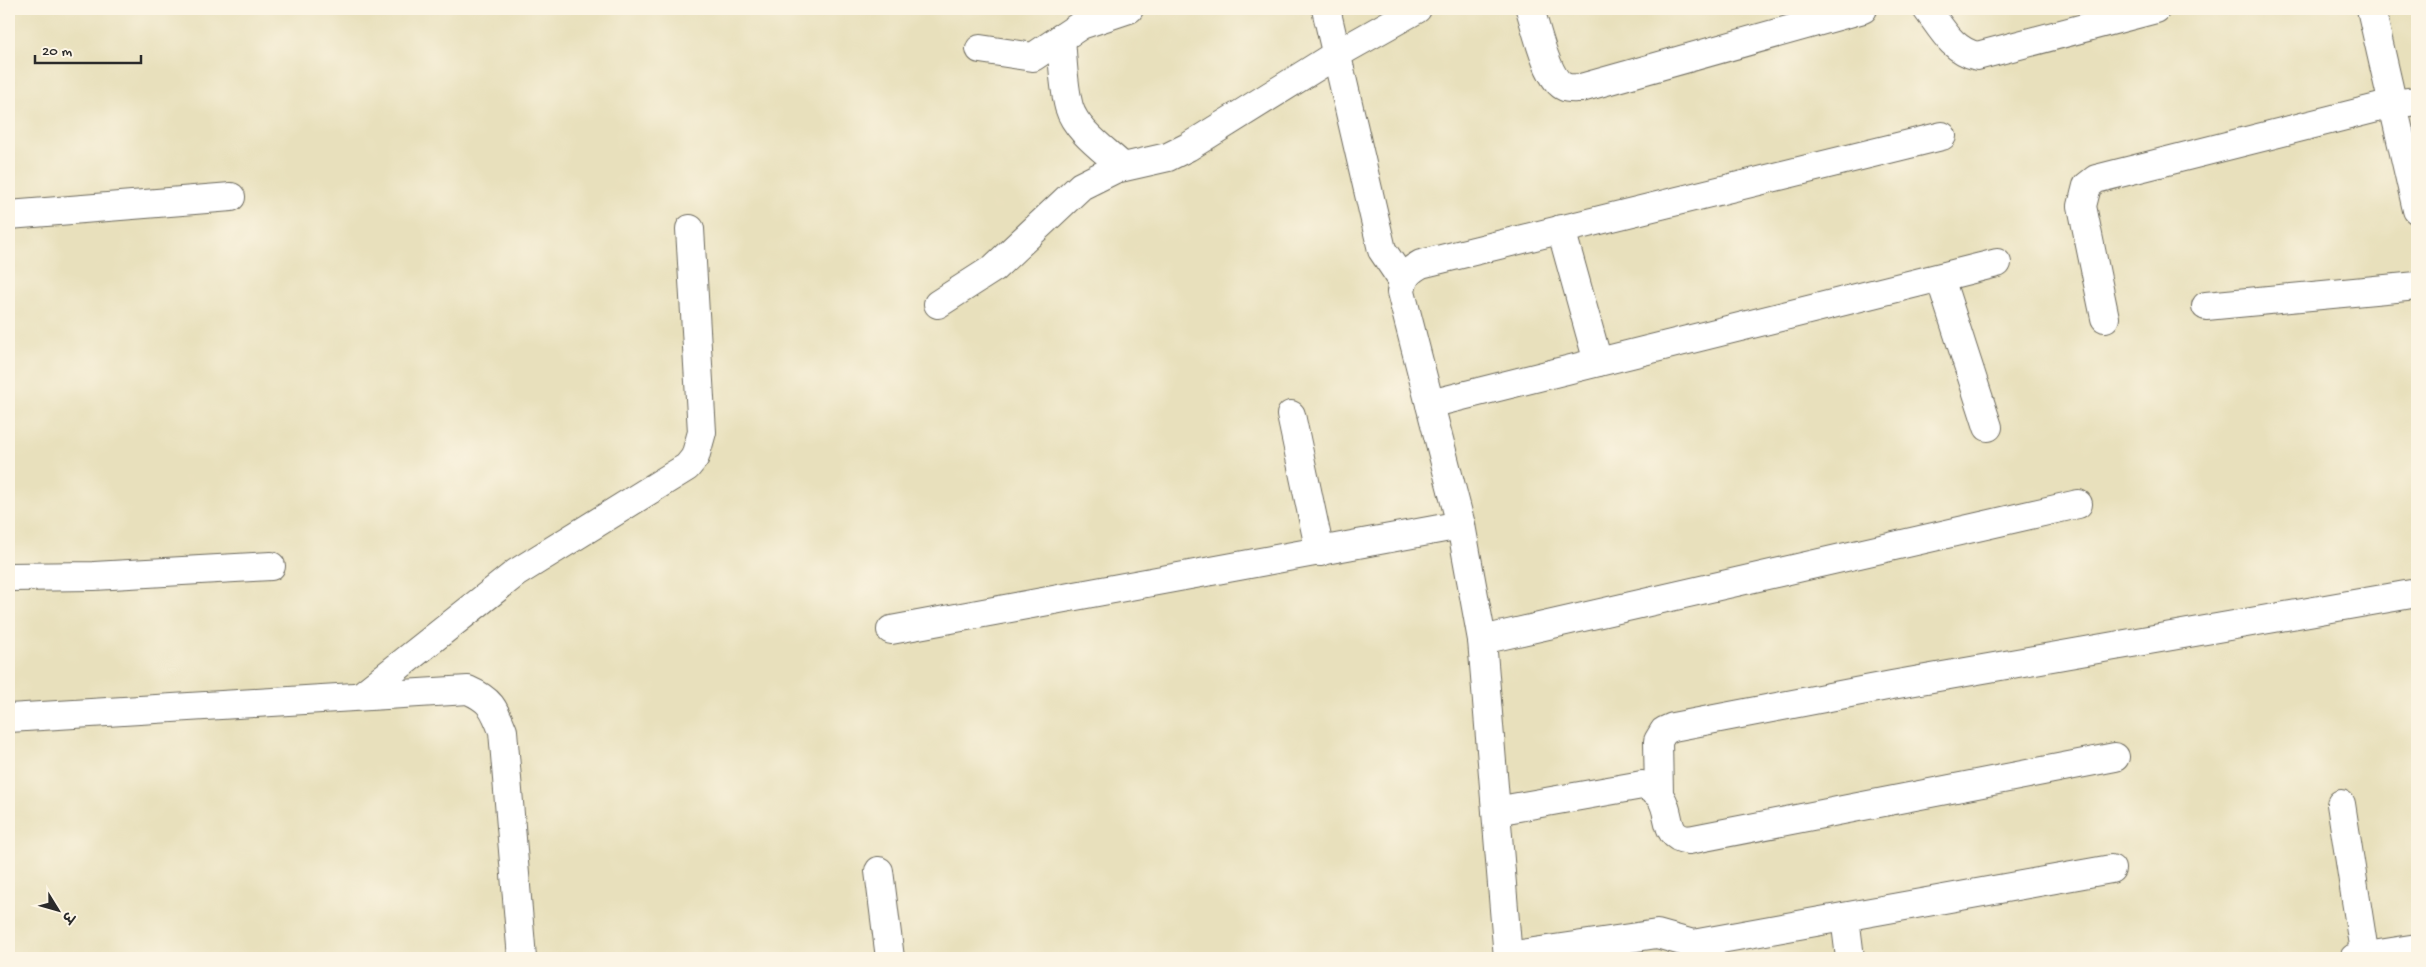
<svg xmlns="http://www.w3.org/2000/svg" width="2426" height="967" viewBox="0 0 2426 967" font-family="'Gochi Hand','Playpen Sans Deva',sans-serif">
  <rect width="100%" height="100%" fill="#fcf5e5"/>
  <filter id="ink" filterUnits="userSpaceOnUse"><feTurbulence type="fractalNoise" baseFrequency=".02" numOctaves="2"/><feDisplacementMap in="SourceGraphic" scale="10" xChannelSelector="R" yChannelSelector="G"/><feConvolveMatrix kernelMatrix="1 2 1 2 8 2 1 2 1" color-interpolation-filters="sRGB"/></filter>
  <filter id="wash" filterUnits="userSpaceOnUse"><feTurbulence type="fractalNoise" baseFrequency=".0096" numOctaves="4" result="noise"/><feDisplacementMap in="SourceGraphic" scale="20" xChannelSelector="R" yChannelSelector="G"/><feGaussianBlur stdDeviation="1.12" result="paint"/><feColorMatrix in="noise" values="0 0 0 0 0 0 0 0 0 0 0 0 0 0 0 0 0 1.4 0 .05"/><feComposite in="paint" operator="in"/></filter>
  <g filter="url(#wash)">
    <rect width="100%" height="100%" fill="#e8e0bc"/>
  </g>
  <g filter="url(#ink)">
    <g fill="none" stroke-linecap="round" stroke-linejoin="round">
      <g stroke="#6d6a5e" stroke-width="30">
        <g id="minor">
          <polyline points="1326,9 1382,250 1403,281"/>
          <path d="M1530,9C1536,27 1547,80 1565,87C1569,89 1576,88 1581,88L1863,9"/>
          <path d="M1927,9C1942,29 1952,50 1977,56L2156,9"/>
          <polyline points="2371,9 2417,210"/>
          <path d="M1061,38C1063,60 1063,85 1069,107C1076,131 1105,150 1123,167"/>
          <polyline points="980,49 1033,57 1081,25 1129,9"/>
          <polyline points="9,215 231,197"/>
          <polyline points="1561,229 1598,362"/>
          <polyline points="1940,278 1988,427"/>
          <polyline points="938,304 994,268 1081,186 1115,169 1168,157 1188,147 1337,54 1417,9"/>
          <polyline points="2206,306 2417,286"/>
          <polyline points="2105,318 2082,206 2087,186 2096,179 2393,104 2417,101"/>
          <polyline points="1430,404 1997,263"/>
          <polyline points="1291,415 1320,552"/>
          <polyline points="9,577 94,576 271,566"/>
          <polyline points="891,630 1461,525"/>
          <polyline points="1482,640 2078,504"/>
          <polyline points="361,696 516,573 687,467 695,457 702,432 690,229"/>
          <path d="M9,718L468,690C491,700 494,708 503,731L522,958"/>
          <polyline points="1659,794 1658,741 1664,731 1673,727 1892,685 2417,593"/>
          <polyline points="2341,804 2365,958"/>
          <path d="M1496,811L1642,785C1682,798 1654,836 1689,840L2115,757"/>
          <polyline points="879,871 890,958"/>
          <polyline points="1845,917 1850,958"/>
          <polyline points="1508,956 1657,934 1693,944 2111,869"/>
          <path d="M1508,958L1482,640L1461,525L1401,292C1403,277 1408,271 1421,264L1942,136"/>
          <polyline points="2354,958 2417,948"/>
        </g>
      </g>
      <use href="#minor" stroke="#fff" stroke-width="28"/>
    </g>
  </g>
  <rect width="2426" height="967" fill="none" stroke="#fcf5e5" stroke-width="30"/>
  <g transform="translate(58 910) rotate(127)" stroke="#fcf5e5" stroke-width="4" paint-order="stroke">
  <path d="M0-4L9 19L0 12L-9 19Z" fill="#2b2b2b"/>
  <text y="-8" font-size="14" font-weight="bold" text-anchor="middle" fill="#2b2b2b">उ</text>
  </g>
  <path d="M35 55v8h106v-8" fill="none" stroke="#2b2b2b" stroke-width="2.5"/>
  <text x="42" y="55" font-size="15" fill="#2b2b2b" stroke="#fcf5e5" stroke-width="4" paint-order="stroke">20 m</text>
</svg>
